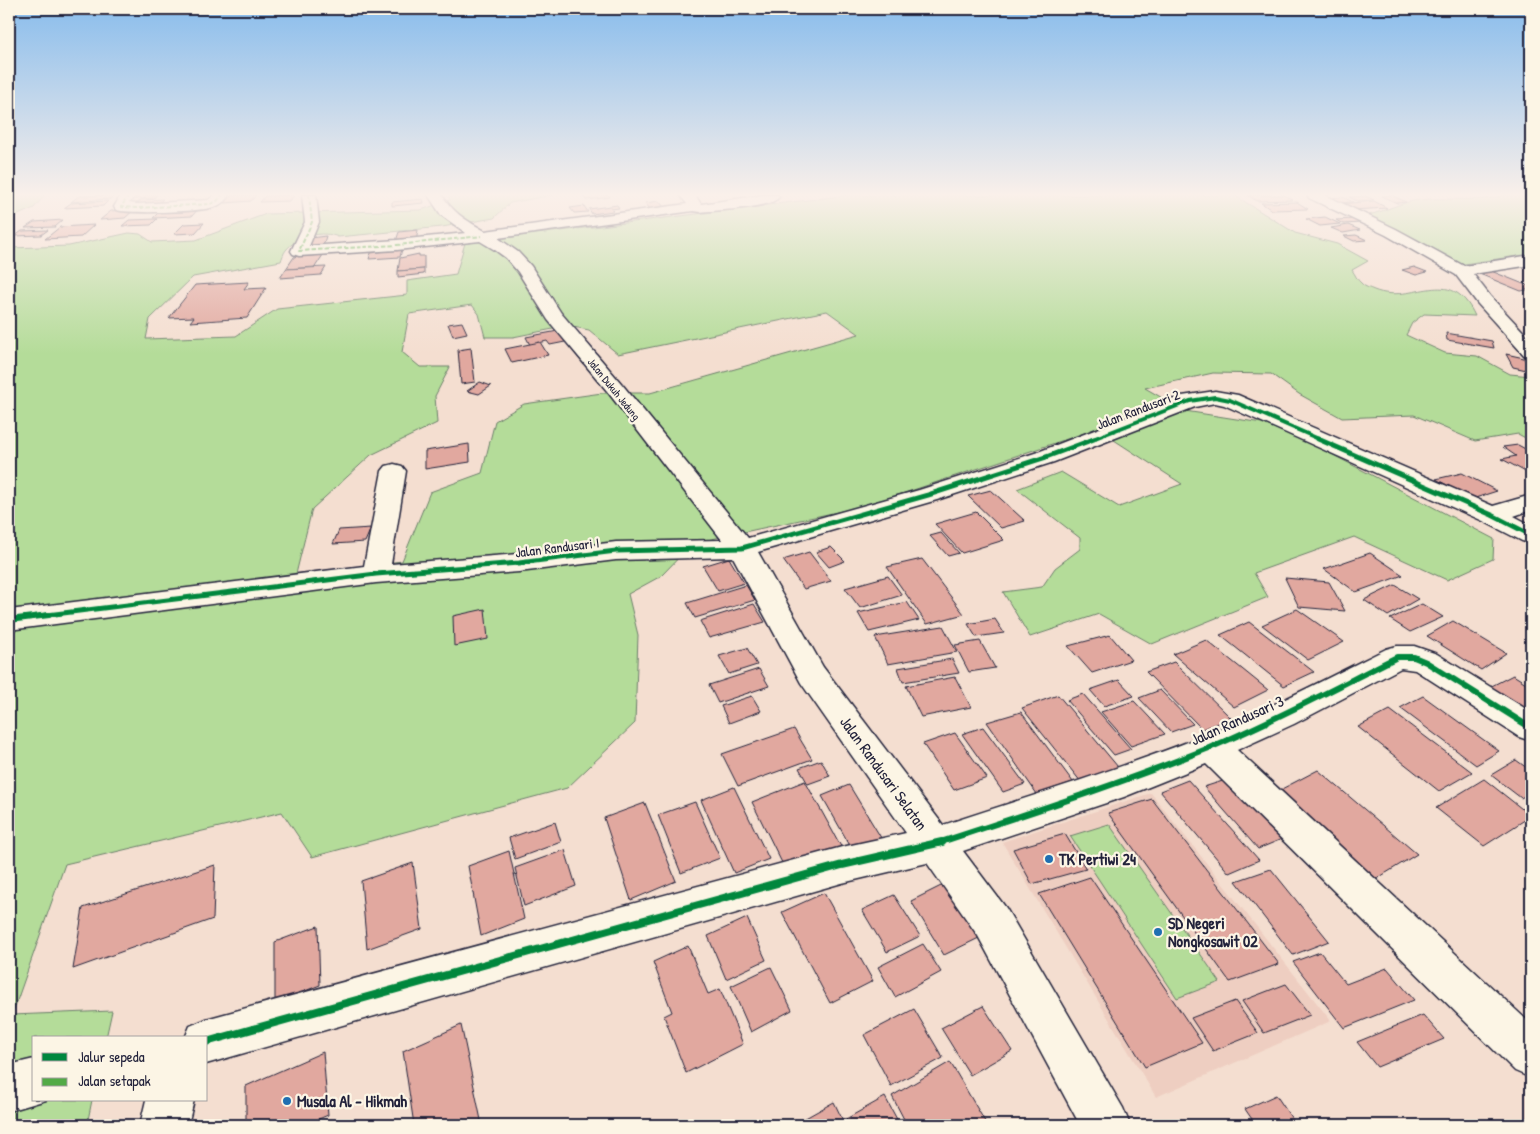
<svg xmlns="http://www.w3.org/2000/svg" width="1540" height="1134" viewBox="0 0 1540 1134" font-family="'Patrick Hand',sans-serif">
  <rect width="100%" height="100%" fill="#f4ded0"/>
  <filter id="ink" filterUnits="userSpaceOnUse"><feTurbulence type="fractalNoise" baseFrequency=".02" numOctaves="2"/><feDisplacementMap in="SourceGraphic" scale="10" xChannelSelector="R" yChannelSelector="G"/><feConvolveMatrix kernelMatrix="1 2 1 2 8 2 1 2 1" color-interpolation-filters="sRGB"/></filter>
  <g filter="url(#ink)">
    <polygon fill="#eecec1" points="1151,793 1331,1021 1156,1097 1002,842"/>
    <g fill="#b4dc99" stroke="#6b7f6a" fill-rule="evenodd">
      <polygon points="9,195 45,195 34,208 9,219"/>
      <path d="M448,195H553L510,203L494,218L442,227L338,237C323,230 297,236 286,250C284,252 282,258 281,261L193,277L150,319L146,339L236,336L277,309L407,295V281L456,274L465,243L848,195H1234L1295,233L1337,244L1368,261L1352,270C1355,274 1357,280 1361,283C1364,287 1370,288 1374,290C1414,306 1450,262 1475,316L1424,314L1412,323L1406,335L1445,353L1477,356L1510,374L1531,376V441L1518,434L1475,441L1414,415L1342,418L1299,394L1271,374L1213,373L1145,388L1185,411L1262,423L1316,446L1494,539L1493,559L1447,580L1354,537L1254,573L1268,597L1152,644L1099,614L1030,637L1003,592L1042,587L1055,568L1080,549V538L1017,489L1061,472L1119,507L1182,484L1097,429L865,506L693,543L661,576L628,594L638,635L635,723L567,788L312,857L282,812L65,864L12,1015L112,1011L106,1038H34V1100H92L87,1125H9V248L69,246L129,233L140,234L152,242L196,240L266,214L421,210L450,200ZM472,305L479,314L485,337H513L568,326L589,330L618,354L827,311L859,334L650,393H602L524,404L495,421L482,473L430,492L402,561L296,574L312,509L371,455L437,423L435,396L450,367H420L402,352L409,314Z"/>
      <path d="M1504,195H1531V254L1457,265L1369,215C1384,211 1403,202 1418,200C1447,196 1476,204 1504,195Z"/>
      <polygon points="1109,824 1220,982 1177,998 1070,836"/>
    </g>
    <g fill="#e1a89f" stroke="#22223b">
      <polygon points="115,195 110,199 71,202 79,196"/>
      <polygon points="139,195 157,195 154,198 135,199"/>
      <polygon points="232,195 256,195 251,201 225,203"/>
      <polygon points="294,195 290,201 260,202 265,196"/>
      <polygon points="582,195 609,195 610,197 586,200"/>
      <polygon points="1247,195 1284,195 1293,200 1257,201"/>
      <polygon points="1391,195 1406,202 1397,203 1382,196"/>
      <polygon points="1366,196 1374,200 1357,201 1349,197"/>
      <polygon points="1343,197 1353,202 1338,203 1327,198"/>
      <polygon points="163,199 155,206 133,207 141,200"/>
      <polygon points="423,199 424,203 392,206 392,202"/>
      <polygon points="108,201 103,206 64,208 71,203"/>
      <polygon points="659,201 664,207 650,209 645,203"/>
      <polygon points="1374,201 1387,208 1353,210 1339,204"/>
      <polygon points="1297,202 1308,209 1272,210 1261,203"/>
      <polygon points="617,205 619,208 611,209 613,211 592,214 589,209"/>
      <polygon points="584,206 588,212 574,213 570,208"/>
      <polygon points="200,207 192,216 153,218 162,209"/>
      <polygon points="135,209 125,218 100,220 111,211"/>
      <polygon points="1325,217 1340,224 1320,226 1306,219"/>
      <polygon points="157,219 151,225 122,226 129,220"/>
      <polygon points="1354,219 1362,223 1343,224 1336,220"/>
      <polygon points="63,220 55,227 25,228 34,222"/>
      <polygon points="204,223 195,233 174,234 184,224"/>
      <polygon points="94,225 81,237 45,239 60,227"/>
      <polygon points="1348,225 1360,230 1343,233 1331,228"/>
      <polygon points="48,230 41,235 15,236 22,231"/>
      <polygon points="418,230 416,242 396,241 399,232"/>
      <polygon points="1356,235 1367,240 1354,241 1344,236"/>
      <polygon points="326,236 323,246 307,247 310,238"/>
      <polygon points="402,249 400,257 369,259 371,253"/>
      <polygon points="310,253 308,256 323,255 315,267 286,269 294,257"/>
      <polygon points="419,254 419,256 424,256 424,269 398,271 400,258"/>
      <polygon points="326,267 321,275 280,278 286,269"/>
      <polygon points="1414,267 1427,272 1416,275 1402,270"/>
      <polygon points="424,269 424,274 398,277 398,271"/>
      <polygon points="1491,271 1531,287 1531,289 1521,291 1477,273"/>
      <polygon points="249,282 244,289 266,288 247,318 190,322 194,317 169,318 195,285"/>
      <polygon points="462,322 467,333 453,336 448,324"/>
      <polygon points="558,331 565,342 550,345 547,341 530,345 526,337"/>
      <polygon points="1446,333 1492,341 1494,348 1447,340"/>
      <polygon points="540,342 548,355 512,363 505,349"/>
      <polygon points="471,348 475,382 461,384 458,350"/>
      <polygon points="1506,354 1524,358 1531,371 1513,367"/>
      <polygon points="480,382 491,386 479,394 467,391"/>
      <polygon points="469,444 470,462 425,469 425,451"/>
      <polygon points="1518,445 1531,452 1531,475 1502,459 1516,456 1503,447"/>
      <polygon points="1462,473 1497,491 1472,499 1436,479"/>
      <polygon points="991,490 1025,521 1001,528 968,496"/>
      <polygon points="976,512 1004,540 962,553 935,524"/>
      <polygon points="371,528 365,542 333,544 339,530"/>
      <polygon points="941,533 959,553 948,556 930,536"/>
      <polygon points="831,547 845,561 829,567 816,552"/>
      <polygon points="809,552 831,581 804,589 783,560"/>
      <polygon points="1370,553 1403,575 1356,592 1324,569"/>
      <polygon points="729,558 744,583 718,591 703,566"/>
      <polygon points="922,559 964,614 927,624 887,567"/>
      <polygon points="888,576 902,595 860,608 845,588"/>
      <polygon points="1285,578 1329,582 1345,611 1299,607"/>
      <polygon points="746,585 755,600 695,618 687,603"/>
      <polygon points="1395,585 1418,599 1388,616 1364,600"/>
      <polygon points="907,602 919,620 869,632 858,613"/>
      <polygon points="754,604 765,622 709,638 700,621"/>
      <polygon points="1422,604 1443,617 1410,632 1390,619"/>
      <polygon points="485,609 488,639 454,646 453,616"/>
      <polygon points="1297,609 1344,642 1308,660 1262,625"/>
      <polygon points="995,619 1004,633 976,637 968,624"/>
      <polygon points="1453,621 1506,653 1481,670 1427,636"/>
      <polygon points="1249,622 1314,672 1284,686 1220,635"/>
      <polygon points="943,626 957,652 888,664 875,637"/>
      <polygon points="1110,635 1131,660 1092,673 1068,646"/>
      <polygon points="1206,640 1268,690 1234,707 1173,654"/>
      <polygon points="980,641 995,668 969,672 955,645"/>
      <polygon points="747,648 757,665 729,674 719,656"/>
      <polygon points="952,659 959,673 903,682 898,668"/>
      <polygon points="1174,662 1231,718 1202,729 1146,672"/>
      <polygon points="759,669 769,686 718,703 709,685"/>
      <polygon points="1513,675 1531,686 1531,712 1520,718 1482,691"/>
      <polygon points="955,677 971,707 921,717 906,686"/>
      <polygon points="1119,680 1134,696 1104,706 1090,690"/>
      <polygon points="1160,690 1193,724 1171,732 1139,698"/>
      <polygon points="1083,694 1131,749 1114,755 1067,700"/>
      <polygon points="1058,695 1123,773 1085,787 1022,708"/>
      <polygon points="752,696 761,711 729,723 721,706"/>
      <polygon points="1423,696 1499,751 1476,765 1400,708"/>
      <polygon points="1134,701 1165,734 1131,746 1101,712"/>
      <polygon points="1390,710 1472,772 1439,791 1358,727"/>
      <polygon points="1021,712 1073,782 1037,794 987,722"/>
      <polygon points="983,727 1025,784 1003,792 962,734"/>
      <polygon points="794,729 812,759 738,786 722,754"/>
      <polygon points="955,733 987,778 954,790 923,744"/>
      <polygon points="821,760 830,776 808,784 799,768"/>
      <polygon points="1516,760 1531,771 1531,792 1521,798 1491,775"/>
      <polygon points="1318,770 1417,854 1373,881 1276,792"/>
      <polygon points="1235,777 1289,836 1258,849 1204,787"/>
      <polygon points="1484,779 1531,816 1484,846 1436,808"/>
      <polygon points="1188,780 1259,860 1229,873 1160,791"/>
      <polygon points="805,781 844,852 788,875 752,802"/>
      <polygon points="849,785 886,846 857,858 822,796"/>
      <polygon points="734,787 769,859 734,873 701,800"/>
      <polygon points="1152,799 1279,964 1230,982 1108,813"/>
      <polygon points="695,802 720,858 681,873 658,815"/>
      <polygon points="645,803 676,881 631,900 604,818"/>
      <polygon points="555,822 561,842 515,859 509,838"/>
      <polygon points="1065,834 1086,869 1032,884 1013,849"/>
      <polygon points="565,850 576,886 524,906 515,868"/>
      <polygon points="509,851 524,919 481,936 468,866"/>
      <polygon points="413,863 422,929 367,949 361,881"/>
      <polygon points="215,865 213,919 73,969 83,908"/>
      <polygon points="1271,869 1329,941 1293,955 1236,881"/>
      <polygon points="1090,877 1202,1043 1145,1067 1039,894"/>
      <polygon points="947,883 983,936 944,955 911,901"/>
      <polygon points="824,893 873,981 830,1003 782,912"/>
      <polygon points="894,895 920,936 887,952 862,910"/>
      <polygon points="747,918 766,960 726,979 708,936"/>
      <polygon points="318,926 320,985 275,1003 275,942"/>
      <polygon points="923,944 941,972 895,997 878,967"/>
      <polygon points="688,946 708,994 720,989 743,1044 686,1073 664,1016 672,1012 653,962"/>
      <polygon points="1320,952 1346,984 1387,968 1414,1000 1344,1028 1293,962"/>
      <polygon points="771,967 792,1010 751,1032 731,986"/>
      <polygon points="1286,984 1310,1015 1264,1033 1242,1001"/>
      <polygon points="1235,1001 1258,1033 1213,1051 1191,1018"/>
      <polygon points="983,1006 1012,1051 970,1075 941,1028"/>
      <polygon points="914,1009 943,1058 891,1086 864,1035"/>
      <polygon points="1423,1015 1444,1039 1377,1067 1357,1042"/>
      <polygon points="461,1025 482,1125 414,1125 403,1051"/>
      <polygon points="323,1052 328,1115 305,1125 246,1125 246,1086"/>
      <polygon points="950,1062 987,1125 907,1125 892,1096"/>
      <polygon points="1276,1095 1296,1125 1256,1125 1245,1109"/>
      <polygon points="885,1097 900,1125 850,1125 846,1119"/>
      <polygon points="834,1102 845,1125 793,1125"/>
    </g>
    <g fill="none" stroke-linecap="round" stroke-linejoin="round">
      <g stroke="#22223b" stroke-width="3">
        <g id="minor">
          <path d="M121,195H136L129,203L137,204L208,200L215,195H229C225,201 221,205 214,207C199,212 131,214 116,210L114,207Z"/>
          <path d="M302,195H316L319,222L309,246L397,240L466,233L441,215L428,195H442C454,214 466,220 485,231L687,204L680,195H695L701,204L763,195H778L779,197C770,209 717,210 700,212L693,211L498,238L518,252L531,266L561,313L621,383L748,538L919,490L1038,452L1182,396L1215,391L1238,395L1493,506L1531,495V510L1514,516L1531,525V543L1522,541L1483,521L1224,405L1215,403L1195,407L1054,462L937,500L758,552L823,667L943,825C1028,797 1114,771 1198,738C1262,712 1324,680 1386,649L1397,646H1414L1437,654L1531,712V741L1519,737L1415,670L1401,668L1294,724L1237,750L1531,1024V1078L1515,1071L1206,764L1124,797L963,851L1006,908L1123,1108L1130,1125H1080L978,936L927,863L842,883L206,1064V1038H185L190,1026L206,1019L842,847L906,833L801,683L733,557L616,560L519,572L376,583L9,630V610L364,566L382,471L386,466L394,464L402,466L406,471L391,564L519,554L616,542L722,540L607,391L548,320L518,272L506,258L495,250L480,241L397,250L299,256L293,254L291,251L305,222Z"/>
          <polygon points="1307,195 1325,195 1396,229 1464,266 1531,255 1531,265 1473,274 1490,296 1531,340 1531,357 1524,355 1478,304 1456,275 1386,235 1309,198"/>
          <polygon points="34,1059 34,1100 46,1100 9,1111 9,1065"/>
          <polygon points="146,1100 194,1100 188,1125 140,1125"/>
        </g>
      </g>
      <use href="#minor" fill="#fcf5e5" fill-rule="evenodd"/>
      <g stroke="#53aa46" stroke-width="2" stroke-dasharray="4.5 2" stroke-linecap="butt">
        <polyline points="129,195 121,207 137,208 210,204 217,201 222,195"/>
        <polyline points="309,195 312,222 299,251 397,245 482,236"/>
      </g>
      <g stroke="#fcf5e5" stroke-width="6">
        <polyline id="cycleway-far3" points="1090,440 1190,401 1215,397 1230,400 1321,440"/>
      </g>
      <g stroke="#fcf5e5" stroke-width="8">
        <g id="cycleway-far2">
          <polyline points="1318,439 1492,515 1531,535"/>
          <polyline points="39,616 376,574 519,563 616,551 742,548 928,495 1046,457 1094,439"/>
        </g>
      </g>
      <g stroke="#fcf5e5" stroke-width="9">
        <g id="cycleway-far1">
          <polyline points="9,620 49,615"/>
          <path d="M938,843C1029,813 1120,784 1209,748C1274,721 1335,688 1397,657H1414L1426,662L1531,728"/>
        </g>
      </g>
      <g stroke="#fcf5e5" stroke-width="11">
        <polyline id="cycleway" points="206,1042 842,865 942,842"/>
      </g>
      <use href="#cycleway-far3" stroke="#00873e" stroke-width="4"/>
      <use href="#cycleway-far2" stroke="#00873e" stroke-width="5"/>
      <use href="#cycleway-far1" stroke="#00873e" stroke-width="6"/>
      <use href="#cycleway" stroke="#00873e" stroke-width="8"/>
    </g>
  </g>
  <linearGradient id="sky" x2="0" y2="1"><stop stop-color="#88bcec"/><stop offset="0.55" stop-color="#faf0ea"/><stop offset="1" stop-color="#faf0ea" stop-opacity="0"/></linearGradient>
  <rect width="1540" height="354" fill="url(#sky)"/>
  <g fill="#1f6fb2" stroke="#fcf5e5" stroke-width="2">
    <circle cx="1049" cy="859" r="5"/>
    <circle cx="1158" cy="932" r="5"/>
    <circle cx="287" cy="1101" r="5"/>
  </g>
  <g text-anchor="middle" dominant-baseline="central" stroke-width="4.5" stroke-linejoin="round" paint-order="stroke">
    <g font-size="11" fill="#22223b" stroke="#fcf5e5">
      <text transform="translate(614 389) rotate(51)">Jalan Dukuh Jedung</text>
    </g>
    <g font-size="14" fill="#22223b" stroke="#fcf5e5">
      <text transform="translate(1138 409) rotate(-21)">Jalan Randusari 2</text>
      <text transform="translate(557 547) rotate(-7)">Jalan Randusari I</text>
    </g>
    <g font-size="16" fill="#22223b" stroke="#fcf5e5">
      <text transform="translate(1237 720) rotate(-24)">Jalan Randusari 3</text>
      <text transform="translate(884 773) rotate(54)">Jalan Randusari Selatan</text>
    </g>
    <g font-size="16" font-weight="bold" fill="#22223b" stroke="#fcf5e5" text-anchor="start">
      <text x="1059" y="859">TK Pertiwi 24</text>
      <text x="1168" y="923">SD Negeri<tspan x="1168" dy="18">Nongkosawit 02</tspan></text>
      <text x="297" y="1101">Musala Al - Hikmah</text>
    </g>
  </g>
  <rect width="1540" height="1134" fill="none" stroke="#fcf5e5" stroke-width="30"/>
  <rect x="15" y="15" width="1510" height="1104" fill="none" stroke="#22223b" stroke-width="2" filter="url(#ink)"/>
  <rect x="32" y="1036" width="175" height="65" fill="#fcf5e5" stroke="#a5a1a1"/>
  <rect x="42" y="1053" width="25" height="8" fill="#00873e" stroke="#a5a1a1"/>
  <text x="78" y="1062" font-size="15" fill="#22223b">Jalur sepeda</text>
  <rect x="42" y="1078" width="25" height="8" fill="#53aa46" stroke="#a5a1a1"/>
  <text x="78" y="1086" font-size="15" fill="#22223b">Jalan setapak</text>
</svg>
